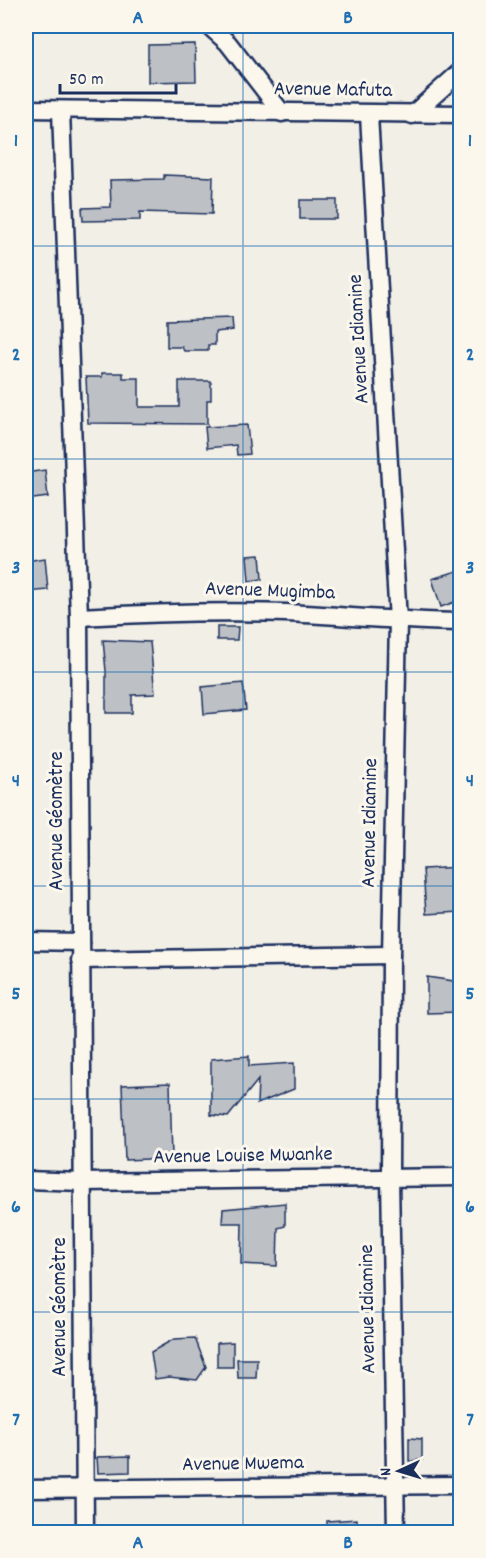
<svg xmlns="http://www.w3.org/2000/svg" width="486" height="1558" viewBox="0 0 486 1558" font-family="Dekko,sans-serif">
  <rect width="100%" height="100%" fill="#f2efe6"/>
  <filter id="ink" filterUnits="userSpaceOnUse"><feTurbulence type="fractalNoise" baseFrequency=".0167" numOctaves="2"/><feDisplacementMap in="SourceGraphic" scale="12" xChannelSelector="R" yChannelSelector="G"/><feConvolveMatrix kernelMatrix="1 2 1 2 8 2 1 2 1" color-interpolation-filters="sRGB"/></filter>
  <g filter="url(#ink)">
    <g fill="#bdc0c4" stroke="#1b2f5e" stroke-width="1.5">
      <polygon points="195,44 196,81 148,82 148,45"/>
      <polygon points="164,175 213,177 212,214 140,212 140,220 83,221 82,208 111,207 110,180 164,179"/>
      <rect x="300" y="200" width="37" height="19"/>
      <polygon points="232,318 233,330 215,332 215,345 208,345 208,351 184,351 182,347 167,347 167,320"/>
      <polygon points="102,373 123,373 123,378 139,378 139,407 179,407 179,381 211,381 211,400 207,400 207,424 88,423 86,377 102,377"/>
      <polygon points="247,425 250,454 237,455 236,445 207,448 205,427"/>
      <polygon points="45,470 48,497 26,500 26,473"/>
      <polygon points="260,555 262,579 249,581 247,556"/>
      <polygon points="45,558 48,590 26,592 26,561"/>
      <polygon points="460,570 460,600 441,607 432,579"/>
      <polygon points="217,627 238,627 237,640 217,640"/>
      <polygon points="103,640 150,642 155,694 132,695 132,713 106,713 106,671"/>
      <polygon points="243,683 246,710 204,714 202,687"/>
      <polygon points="460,867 460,912 426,914 423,869"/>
      <polygon points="427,977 460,982 460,1012 427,1013"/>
      <polygon points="249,1056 249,1066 294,1063 294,1089 257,1104 258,1080 228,1117 211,1115 211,1059"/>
      <polygon points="170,1083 172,1158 125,1160 122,1085"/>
      <polygon points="285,1203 285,1226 278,1228 277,1266 241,1264 242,1223 222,1223 223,1209"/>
      <polygon points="195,1338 206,1367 197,1380 169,1377 155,1379 151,1352 174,1339"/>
      <polygon points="233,1342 233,1367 217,1367 217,1343"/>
      <polygon points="237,1359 257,1359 256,1378 238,1378"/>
      <polygon points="409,1438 422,1439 422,1460 409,1461"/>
      <polygon points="130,1456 130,1472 98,1473 97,1457"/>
      <polygon points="357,1519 357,1533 327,1533 327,1521"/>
    </g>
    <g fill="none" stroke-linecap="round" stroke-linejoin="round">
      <g stroke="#1b2f5e" stroke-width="21">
        <g id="street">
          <polyline points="209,26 228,43 282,113"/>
          <polyline points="26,109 460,114"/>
          <polyline points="61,110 79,617 85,1532"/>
          <polyline points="369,115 398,621 391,955 390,1177 396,1532"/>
          <polyline points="412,115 460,72"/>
          <path d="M79,617C148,613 217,611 286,613C344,616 402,621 460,622"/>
          <polyline points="26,941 81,942"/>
          <polyline points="80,960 391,955"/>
          <polyline points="26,1180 82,1182 460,1177"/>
          <polyline points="26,1489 460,1485"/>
        </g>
      </g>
      <use href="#street" stroke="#fbf7ec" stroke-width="16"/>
    </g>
  </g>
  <path fill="none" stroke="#1f6fb2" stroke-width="1.5" stroke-opacity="0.55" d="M243,26V1532M26,246H460M26,459H460M26,672H460M26,886H460M26,1099H460M26,1312H460"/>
  <g text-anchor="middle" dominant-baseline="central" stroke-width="6" stroke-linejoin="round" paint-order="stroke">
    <g font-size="21" fill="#1b2f5e" stroke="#fbf7ec">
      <text transform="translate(333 91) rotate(1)">Avenue Mafuta</text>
      <text transform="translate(360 339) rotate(-93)">Avenue Idiamine</text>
      <text transform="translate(270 592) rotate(2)">Avenue Mugimba</text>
      <text transform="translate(58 821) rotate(-90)">Avenue Géomètre</text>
      <text transform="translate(371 823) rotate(-89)">Avenue Idiamine</text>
      <text transform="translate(243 1157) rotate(-1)">Avenue Louise Mwanke</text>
      <text transform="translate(61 1307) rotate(-90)">Avenue Géomètre</text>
      <text transform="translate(369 1309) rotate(-91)">Avenue Idiamine</text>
      <text transform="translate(243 1465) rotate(-1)">Avenue Mwema</text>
    </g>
  </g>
  <rect width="486" height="1558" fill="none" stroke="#fbf7ec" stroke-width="66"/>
  <g transform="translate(399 1471) rotate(266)" stroke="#fbf7ec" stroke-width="4.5" paint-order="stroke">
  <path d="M0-4.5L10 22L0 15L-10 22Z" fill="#1b2f5e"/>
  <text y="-9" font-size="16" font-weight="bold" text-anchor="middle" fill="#1b2f5e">N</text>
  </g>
  <path d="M60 84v9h116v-9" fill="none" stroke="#1b2f5e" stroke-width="3"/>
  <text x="69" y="84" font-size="18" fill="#1b2f5e" stroke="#fbf7ec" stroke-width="4.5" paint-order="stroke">50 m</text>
  <rect x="33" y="33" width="420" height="1492" fill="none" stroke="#1f6fb2" stroke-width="2"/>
  <g font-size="20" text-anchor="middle" font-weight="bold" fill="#1f6fb2">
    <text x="138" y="23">A</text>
    <text x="348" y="23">B</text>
    <text x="16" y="146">1</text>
    <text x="470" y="146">1</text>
    <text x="16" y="360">2</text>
    <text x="470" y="360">2</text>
    <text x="16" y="573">3</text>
    <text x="470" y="573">3</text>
    <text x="16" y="786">4</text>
    <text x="470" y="786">4</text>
    <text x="16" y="999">5</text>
    <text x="470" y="999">5</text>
    <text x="16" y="1212">6</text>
    <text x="470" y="1212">6</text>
    <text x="16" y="1425">7</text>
    <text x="470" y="1425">7</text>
    <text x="138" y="1548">A</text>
    <text x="348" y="1548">B</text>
  </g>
</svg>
